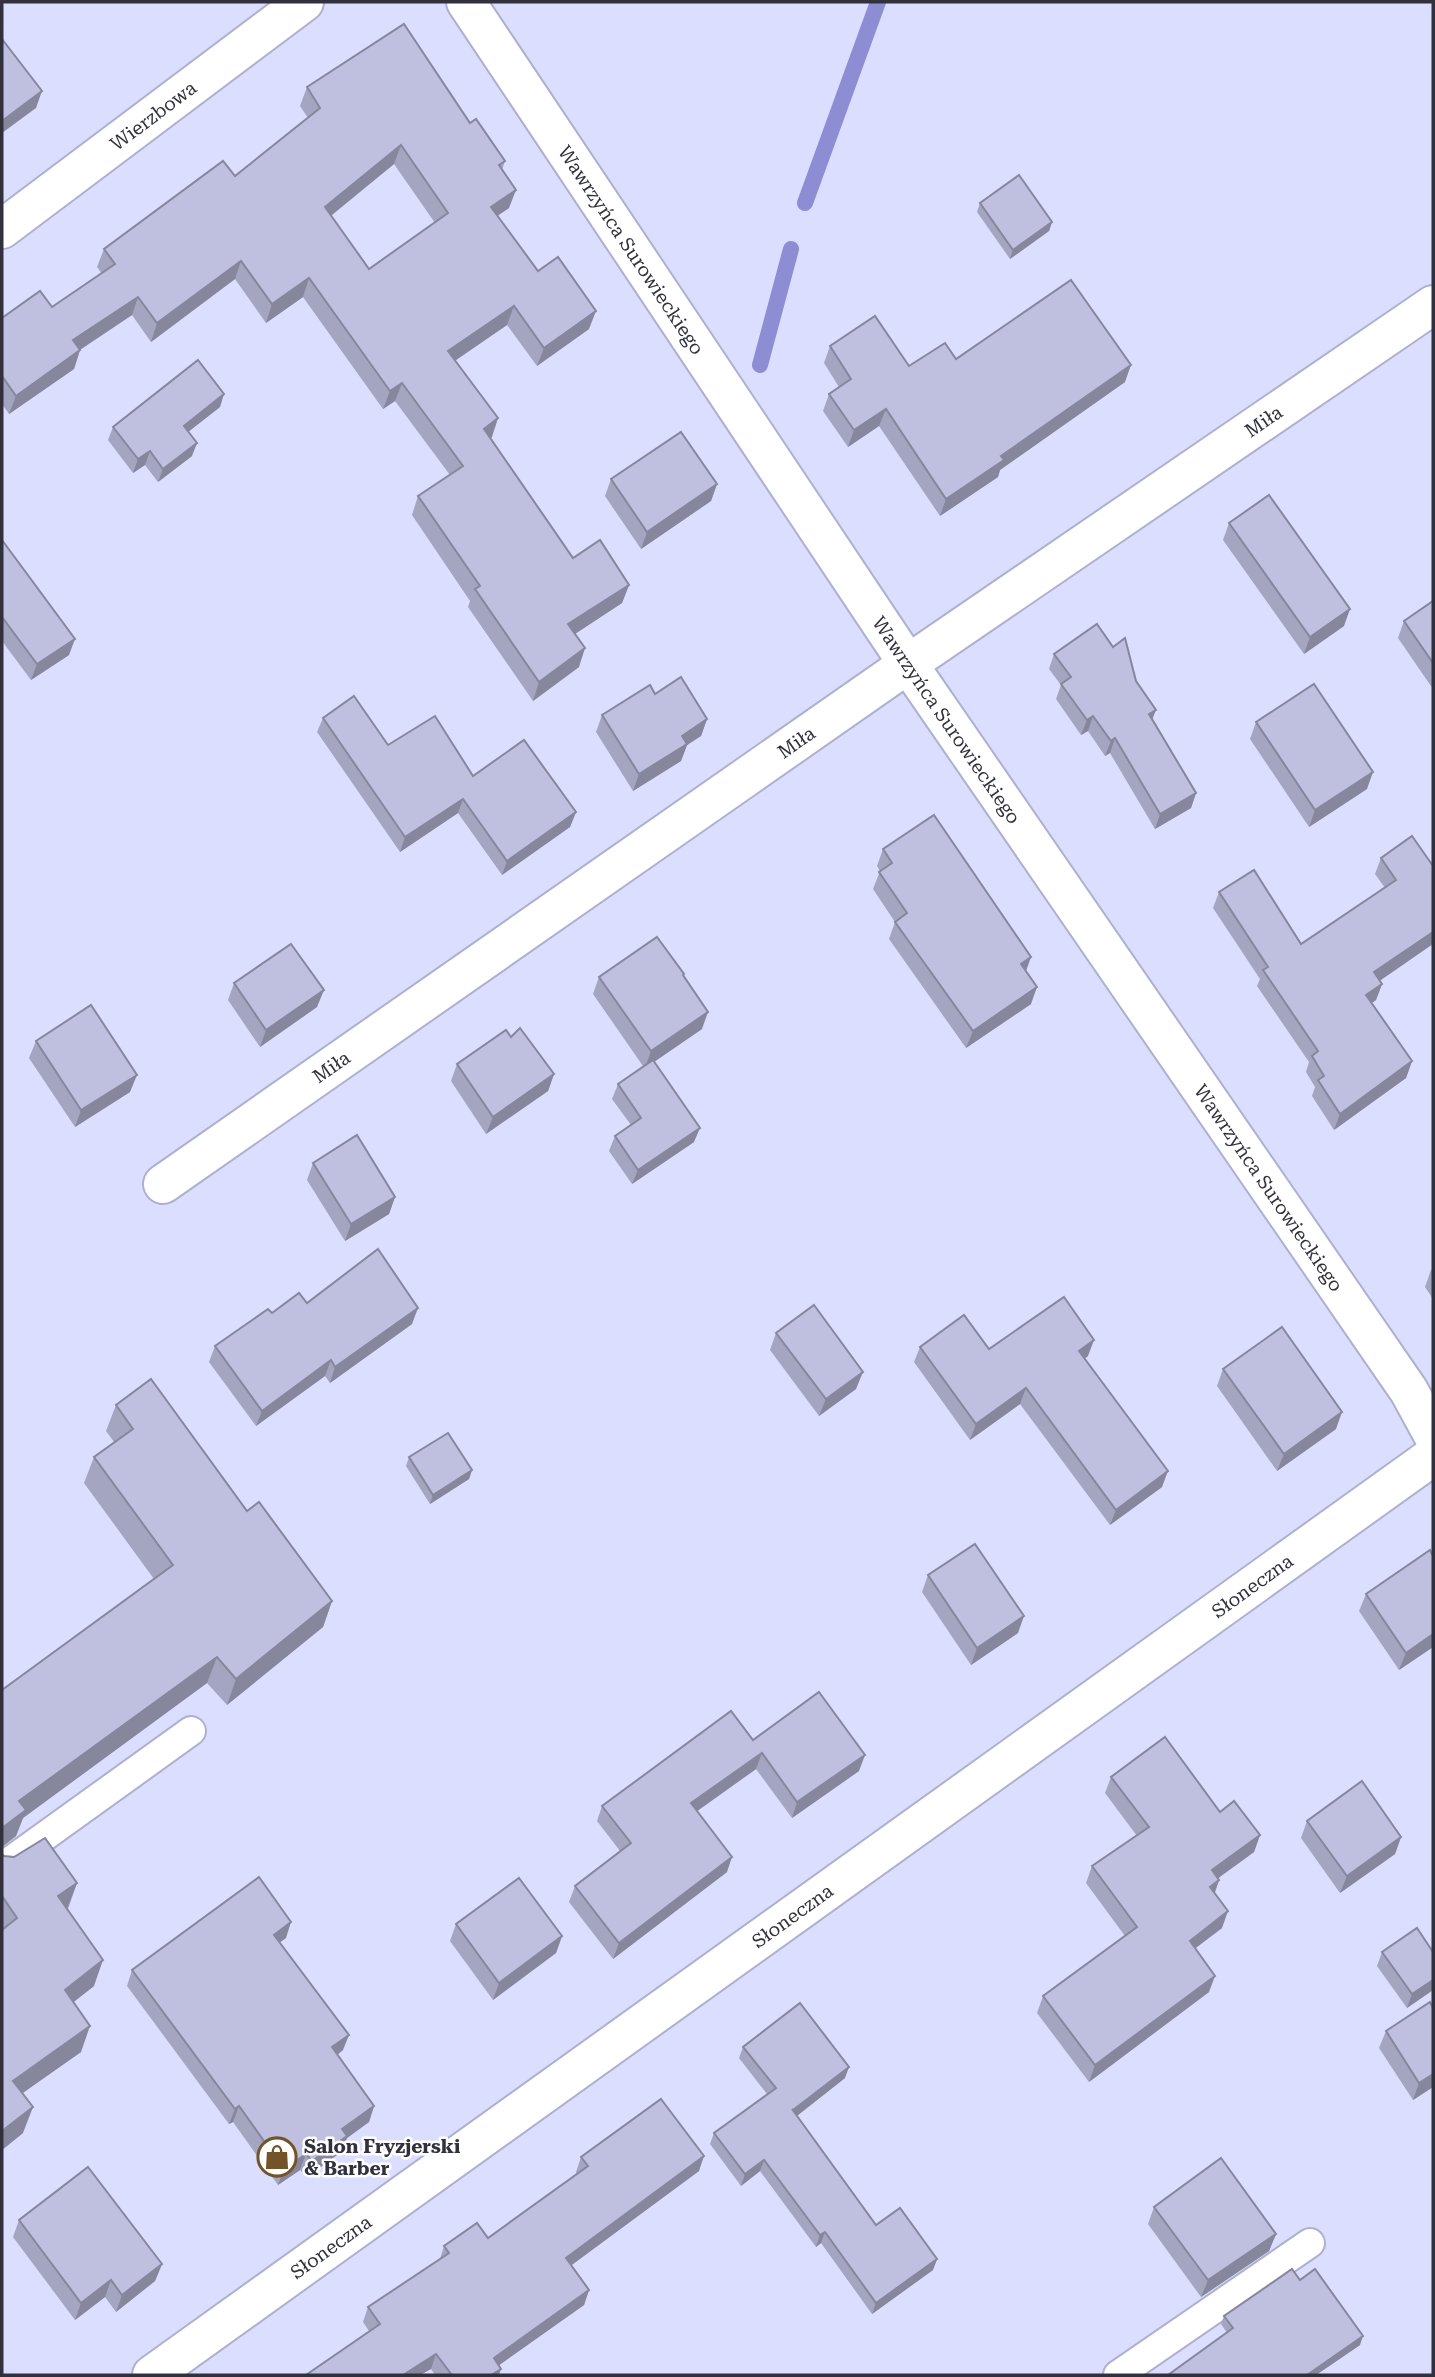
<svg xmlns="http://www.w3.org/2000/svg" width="1435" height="2377" viewBox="0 0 1435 2377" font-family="'Roboto Serif',serif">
  <rect width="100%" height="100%" fill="#dcdeff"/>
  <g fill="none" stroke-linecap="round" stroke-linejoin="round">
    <g stroke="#8c8dd3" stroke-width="16">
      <polyline points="805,203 878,2"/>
      <polyline points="760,365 791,249"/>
    </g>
    <g stroke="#aeb0cf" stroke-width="32">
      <g id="lane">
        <polyline points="2,1867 191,1731"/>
        <polyline points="1118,2375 1310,2243"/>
      </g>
    </g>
    <g stroke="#aeb0cf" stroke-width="42">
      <g id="street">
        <path id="s1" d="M466,2L908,664L1409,1391L1433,1435"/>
        <path id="s2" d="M2,229L304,2"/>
        <path id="s3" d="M163,1184L908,664L1433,305"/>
      </g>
    </g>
    <g stroke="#aeb0cf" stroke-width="42">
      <g id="secondary">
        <path id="s4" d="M152,2375L1433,1456"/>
      </g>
    </g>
    <use href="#lane" stroke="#fff" stroke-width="28"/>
    <use href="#street" stroke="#fff" stroke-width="38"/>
    <use href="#secondary" stroke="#fff" stroke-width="38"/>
  </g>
  <g fill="#a4a5c1" fill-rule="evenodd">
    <path d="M307,87L470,123L505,161L502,170L509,208L497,216L538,271L589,329L537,366L507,325L455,361L492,437L491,438L573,558L629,585L622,603L575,634L579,667L533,701L468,607L470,601L412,515L418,496L450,475L395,401L383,409L303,297L266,323L235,279L151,342L132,315L80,350L74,369L9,414L2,404V318L52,307L102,274L97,267L104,249L235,176L308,118L300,106ZM394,164L435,223L369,269L331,216Z"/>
    <polygon points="980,203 1052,222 1049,231 1010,259 977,212"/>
    <polygon points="830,346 909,366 956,359 1125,382 1000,470 998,477 940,516 879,426 848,447 823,411 829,394 839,387 824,363"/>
    <polygon points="220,407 188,432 192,456 158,482 145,465 133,473 108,440 113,427"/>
    <polygon points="611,479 717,484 711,501 641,549 605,496"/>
    <polygon points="1229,523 1344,626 1304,654 1223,540"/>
    <polygon points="2,541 69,655 31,680 2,641"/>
    <polygon points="1433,601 1433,689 1398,638 1404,621"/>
    <polygon points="1054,654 1136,681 1152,720 1196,793 1191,808 1155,829 1110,753 1105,756 1088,731 1081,735 1056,699 1061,685 1049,669"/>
    <polygon points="602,715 707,719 701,736 687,745 681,761 633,791 596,732"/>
    <polygon points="323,718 388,745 473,776 576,812 570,827 502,875 458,813 400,852 317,732"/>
    <polygon points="1256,722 1367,789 1309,827 1250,739"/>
    <polygon points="1412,836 1380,981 1382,984 1376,1000 1372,1003 1412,1061 1406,1078 1334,1130 1312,1096 1315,1087 1306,1072 1309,1062 1257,986 1260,979 1213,908 1219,892 1301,944 1385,888 1375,874 1381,858"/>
    <polygon points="883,849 1026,971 1031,1004 966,1048 889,939 895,922 873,889 880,871 877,866"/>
    <polygon points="684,976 702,1029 654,1062 694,1142 632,1184 609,1151 615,1136 631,1125 612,1099 618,1084 643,1066 593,994 599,977"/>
    <polygon points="234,983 317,1007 260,1047 228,1000"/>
    <polygon points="511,1037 554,1074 548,1091 486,1134 451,1081 457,1064"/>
    <polygon points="36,1041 130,1092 75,1127 29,1058"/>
    <polygon points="313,1163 395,1197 389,1214 345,1241 307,1180"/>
    <polygon points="1433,1268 1433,1299 1425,1287 1431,1270"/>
    <polygon points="307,1303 412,1324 330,1383 325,1376 256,1426 209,1362 215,1346 272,1313"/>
    <polygon points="776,1333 856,1389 819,1416 770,1350"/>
    <polygon points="920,1347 989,1349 1088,1356 1085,1358 1162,1487 1110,1525 1020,1404 970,1440 914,1362"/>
    <polygon points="1223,1369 1336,1429 1277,1471 1217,1386"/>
    <polygon points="116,1405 247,1511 332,1601 323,1627 227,1705 207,1683 23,1818 16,1836 2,1847 154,1579 84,1483 94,1457 114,1442 106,1431"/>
    <polygon points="409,1457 472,1470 469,1479 430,1504 406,1466"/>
    <polygon points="928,1575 1018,1633 971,1665 922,1592"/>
    <polygon points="1366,1594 1433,1647 1399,1670 1359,1611"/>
    <polygon points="753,1740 859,1771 792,1818 756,1769 697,1811 727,1872 613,1959 569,1902 575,1886 620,1851 597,1821 602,1806"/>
    <polygon points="1111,1777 1220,1812 1260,1835 1254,1852 1218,1878 1219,1880 1215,1893 1222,1928 1195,1948 1209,1992 1089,2082 1037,2013 1043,1996 1125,1936 1086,1883 1092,1866 1137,1836 1105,1793"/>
    <polygon points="1307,1821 1401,1837 1395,1854 1340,1893 1301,1838"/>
    <polygon points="2,1854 4,1856 77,1883 68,1909 94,1986 73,2002 81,2052 22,2093 23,2133 2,2150"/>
    <polygon points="456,1924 562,1936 556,1953 493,2000 450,1941"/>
    <polygon points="286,1938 280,1942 343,2050 337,2055 374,2106 369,2122 347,2138 341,2152 307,2177 300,2170 278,2185 233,2122 229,2124 127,1986 132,1970"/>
    <polygon points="1382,1952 1433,1952 1433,1990 1407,2008 1377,1966"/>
    <polygon points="1433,2008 1433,2087 1413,2100 1379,2048 1386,2031"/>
    <polygon points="743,2047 845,2078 797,2116 876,2225 937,2259 933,2270 872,2314 821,2243 816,2247 760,2171 741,2186 710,2144 714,2133 767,2094 739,2058"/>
    <polygon points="581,2157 699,2171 571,2265 589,2290 584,2305 499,2365 499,2375 435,2375 431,2369 420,2375 306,2375 369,2331 363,2322 368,2307 440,2259 444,2246 488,2238 577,2174 576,2172"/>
    <polygon points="1154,2207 1276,2234 1269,2251 1201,2297 1148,2224"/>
    <polygon points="19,2220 162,2264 155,2281 116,2312 105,2297 75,2320 13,2237"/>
    <polygon points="1300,2280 1360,2345 1316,2375 1168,2375 1227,2333 1221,2324 1224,2316"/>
  </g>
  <g fill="#86869d">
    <polygon points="42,91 36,108 2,133 2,121"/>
    <polygon points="401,145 394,164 318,226 325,207"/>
    <polygon points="516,190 509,208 484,225 491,207"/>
    <polygon points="1052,222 1049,231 1010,259 1013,250"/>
    <polygon points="241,261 235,279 151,342 157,323"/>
    <polygon points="309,278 303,297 266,323 272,304"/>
    <polygon points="138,297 132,315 66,359 73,340"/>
    <polygon points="514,306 507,325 441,370 448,351"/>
    <polygon points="596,311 589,329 537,366 544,348"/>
    <polygon points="80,350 74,369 9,414 16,396"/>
    <polygon points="1131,365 1125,382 1000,470 998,477 940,516 946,499 1001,456"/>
    <polygon points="402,383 395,401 383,409 390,391"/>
    <polygon points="224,394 220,407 179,439 184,426"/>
    <polygon points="886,409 879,426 848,447 854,430"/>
    <polygon points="498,418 492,437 478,447 484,429"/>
    <polygon points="197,443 192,456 158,482 163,469"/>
    <polygon points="150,451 145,465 133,473 138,459"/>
    <polygon points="717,484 711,501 641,549 647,532"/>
    <polygon points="629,585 622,603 561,643 568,624"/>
    <polygon points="1350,609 1344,626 1304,654 1310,637"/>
    <polygon points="75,639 69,655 31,680 37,664"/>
    <polygon points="585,648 579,667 533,701 539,682"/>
    <polygon points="1156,710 1150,725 1149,714"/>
    <polygon points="1093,716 1088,731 1081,735 1087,720"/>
    <polygon points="707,719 701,736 687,745 681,761 633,791 639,774 682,736"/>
    <polygon points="1115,738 1110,753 1105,756 1111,741"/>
    <polygon points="1373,772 1367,789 1309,827 1315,810"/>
    <polygon points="1196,793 1191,808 1155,829 1160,814"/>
    <polygon points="463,799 458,813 400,852 405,837"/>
    <polygon points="576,812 570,827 502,875 507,861"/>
    <polygon points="1433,932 1433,944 1368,989 1374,972"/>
    <polygon points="1031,957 1025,974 1021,964"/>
    <polygon points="1382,984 1376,1000 1360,1011 1366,995"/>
    <polygon points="1037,987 1031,1004 966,1048 973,1031"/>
    <polygon points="324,990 317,1007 260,1047 266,1030"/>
    <polygon points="708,1012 702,1029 645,1068 651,1051"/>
    <polygon points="1412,1061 1406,1078 1334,1130 1340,1114"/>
    <polygon points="554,1074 548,1091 486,1134 493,1117"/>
    <polygon points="137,1075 130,1092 75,1127 81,1110"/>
    <polygon points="700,1128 694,1142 632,1184 638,1170"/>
    <polygon points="395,1197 389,1214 345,1241 351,1224"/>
    <polygon points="418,1308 412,1324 330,1383 335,1367"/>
    <polygon points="1094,1340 1088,1356 1074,1366 1079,1351"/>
    <polygon points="331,1360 325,1376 256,1426 262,1411"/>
    <polygon points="863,1372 856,1389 819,1416 826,1399"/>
    <polygon points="1026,1388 1020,1404 970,1440 976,1424"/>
    <polygon points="1342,1412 1336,1429 1277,1471 1284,1454"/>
    <polygon points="472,1470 469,1479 430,1504 433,1495"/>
    <polygon points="1168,1471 1162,1487 1110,1525 1116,1510"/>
    <polygon points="332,1601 323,1627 227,1705 236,1679"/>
    <polygon points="1024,1616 1018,1633 971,1665 977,1648"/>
    <polygon points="1433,1634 1433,1647 1399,1670 1406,1653"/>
    <polygon points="217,1657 207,1683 23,1818 16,1836 2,1847 2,1828 19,1801"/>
    <polygon points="762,1753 756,1769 686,1819 691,1803"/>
    <polygon points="865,1755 859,1771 792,1818 797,1802"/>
    <polygon points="1260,1835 1254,1852 1206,1887 1212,1870"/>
    <polygon points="1401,1837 1395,1854 1340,1893 1347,1876"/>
    <polygon points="732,1857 727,1872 613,1959 619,1943"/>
    <polygon points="1219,1880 1213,1897 1210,1887"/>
    <polygon points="77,1883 67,1909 58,1896"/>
    <polygon points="1228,1911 1222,1928 1184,1957 1190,1941"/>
    <polygon points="291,1922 286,1938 269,1950 274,1935"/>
    <polygon points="562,1936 556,1953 493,2000 499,1983"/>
    <polygon points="103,1960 94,1986 56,2016 65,1990"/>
    <polygon points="1215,1976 1209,1992 1089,2082 1095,2065"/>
    <polygon points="1433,1980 1433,1990 1407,2008 1412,1994"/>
    <polygon points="90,2026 81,2052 3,2107 13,2081"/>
    <polygon points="349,2035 343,2050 327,2063 332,2047"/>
    <polygon points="849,2067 845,2078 789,2122 793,2110"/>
    <polygon points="1433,2074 1433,2087 1413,2100 1419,2083"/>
    <polygon points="239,2106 233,2122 229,2124 235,2109"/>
    <polygon points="374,2106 369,2122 347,2138 341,2152 307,2177 312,2161 342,2129"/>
    <polygon points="33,2107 23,2133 2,2150 2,2131"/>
    <polygon points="306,2154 300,2170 278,2185 284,2169"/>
    <polygon points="704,2156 699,2171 561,2273 566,2258"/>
    <polygon points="764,2160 760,2171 741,2186 745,2174"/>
    <polygon points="825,2232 821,2243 816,2247 820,2235"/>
    <polygon points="1276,2234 1269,2251 1201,2297 1208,2280"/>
    <polygon points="937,2259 933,2270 872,2314 876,2303"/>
    <polygon points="162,2264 155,2281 116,2312 122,2295"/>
    <polygon points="111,2280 105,2297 75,2320 81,2303"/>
    <polygon points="589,2290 584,2305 488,2373 494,2358"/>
    <polygon points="1363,2336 1360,2345 1316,2375 1307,2375"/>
    <polygon points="436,2354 431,2369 420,2375 403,2375"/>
    <polygon points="501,2369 499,2375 491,2375"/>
  </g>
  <g fill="#bfc0e0" stroke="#86869d" stroke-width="2" fill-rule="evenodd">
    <path d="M404,24L470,123L476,119L505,161L499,165L516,190L491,207L538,271L558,257L596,311L544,348L514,306L448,351L498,418L484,429L573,558L600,540L629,585L568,624L585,648L539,682L475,589L480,586L418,496L463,466L402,383L390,391L309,278L272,304L241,261L157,323L138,297L73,340L80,350L16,396L2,376V318L40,291L52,307L115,264L104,249L223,161L235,176L320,108L307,87ZM401,145L448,213L369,269L325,207Z"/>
    <polygon points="2,39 42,91 2,121"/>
    <polygon points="1019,175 1052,222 1013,250 980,203"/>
    <polygon points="1071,280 1131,365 1001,456 1004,460 946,499 886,409 854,430 829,394 851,379 830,346 875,316 909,366 945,343 956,359"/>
    <polygon points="198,360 224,394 184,426 197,443 163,469 150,451 138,459 113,427"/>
    <polygon points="681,432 717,484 647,532 611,479"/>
    <polygon points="1269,495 1350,609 1310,637 1229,523"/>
    <polygon points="2,540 75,639 37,664 2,617"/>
    <polygon points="1433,601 1433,663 1404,621"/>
    <polygon points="1097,624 1113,647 1125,638 1136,681 1156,710 1149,714 1196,793 1160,814 1115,738 1111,741 1093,716 1087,720 1061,684 1071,677 1054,654"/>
    <polygon points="681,677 707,719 682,736 687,744 639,774 602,715 650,685 655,694"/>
    <polygon points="1314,684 1373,772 1315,810 1256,722"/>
    <polygon points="354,696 388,745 435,716 473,776 524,740 576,812 507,861 463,799 405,837 323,718"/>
    <polygon points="934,815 1031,957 1021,964 1037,987 973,1031 895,922 907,913 879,872 892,863 883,849"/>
    <polygon points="1412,836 1433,866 1433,932 1374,972 1382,984 1366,995 1412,1061 1340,1114 1318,1080 1324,1076 1312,1056 1318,1051 1263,970 1268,967 1219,892 1254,870 1301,944 1396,880 1381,858"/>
    <polygon points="657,937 684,974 683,975 708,1012 651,1051 599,977"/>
    <polygon points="291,944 324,990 266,1030 234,983"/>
    <polygon points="91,1005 137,1075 81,1110 36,1041"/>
    <polygon points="520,1028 554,1074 493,1117 457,1064 506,1030 511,1037"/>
    <polygon points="653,1060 700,1128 638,1170 615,1136 641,1118 618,1084"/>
    <polygon points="357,1135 395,1197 351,1224 313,1163"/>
    <polygon points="378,1249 418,1308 335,1367 331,1360 262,1411 215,1346 268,1309 272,1313 299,1293 307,1303"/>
    <polygon points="1064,1297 1094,1340 1079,1351 1168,1471 1116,1510 1026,1388 976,1424 920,1347 964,1315 989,1349"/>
    <polygon points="814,1305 863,1372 826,1399 776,1333"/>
    <polygon points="1282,1327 1342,1412 1284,1454 1223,1369"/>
    <polygon points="151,1379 247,1511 259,1502 332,1601 236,1679 217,1657 19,1801 26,1810 2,1828 2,1690 173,1565 94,1457 133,1429 116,1405"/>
    <polygon points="448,1433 472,1470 433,1495 409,1457"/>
    <polygon points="975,1544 1024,1616 977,1648 928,1575"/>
    <polygon points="1430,1550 1433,1556 1433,1634 1406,1653 1366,1594"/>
    <polygon points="819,1692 865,1755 797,1802 762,1753 691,1803 732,1857 619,1943 575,1886 631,1843 602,1806 731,1711 753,1740"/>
    <polygon points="1165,1737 1220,1812 1234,1801 1260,1835 1212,1870 1219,1880 1210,1887 1228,1911 1190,1941 1215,1976 1095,2065 1043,1996 1137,1927 1092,1866 1149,1827 1111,1777"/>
    <polygon points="1362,1781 1401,1837 1347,1876 1307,1821"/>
    <polygon points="45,1838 77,1883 58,1896 103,1960 65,1990 90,2026 13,2081 33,2107 2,2131 2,1930 17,1918 2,1896 2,1854 4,1856 14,1857"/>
    <polygon points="259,1877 291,1922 274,1935 349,2035 332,2047 374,2106 342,2129 347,2136 312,2161 306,2154 284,2169 239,2106 235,2109 132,1970"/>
    <polygon points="519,1878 562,1936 499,1983 456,1924"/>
    <polygon points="1417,1928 1433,1952 1433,1980 1412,1994 1382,1952"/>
    <polygon points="1430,2002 1433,2008 1433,2074 1419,2083 1386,2031"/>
    <polygon points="800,2003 849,2067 793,2110 792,2109 876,2225 900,2208 937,2259 876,2303 825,2232 820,2235 764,2160 745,2174 714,2133 776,2088 743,2047"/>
    <polygon points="661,2099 704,2156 566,2258 589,2290 494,2358 501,2369 491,2375 452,2375 436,2354 403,2375 306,2375 380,2324 368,2307 449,2253 444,2246 477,2223 488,2238 588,2166 581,2157"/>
    <polygon points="1221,2158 1276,2234 1208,2280 1154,2207"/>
    <polygon points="88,2167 162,2264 122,2295 111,2280 81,2303 19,2220"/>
    <polygon points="1292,2269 1300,2280 1315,2269 1363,2336 1307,2375 1168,2375 1233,2328 1224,2316"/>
  </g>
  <defs>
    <g id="shop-ring" transform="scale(2.0125)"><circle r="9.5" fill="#fff" stroke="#735429" stroke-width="1.5"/><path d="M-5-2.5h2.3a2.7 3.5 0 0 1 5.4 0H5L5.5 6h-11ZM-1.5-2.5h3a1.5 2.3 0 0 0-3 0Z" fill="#735429"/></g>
  </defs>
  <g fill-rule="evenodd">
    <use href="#shop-ring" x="277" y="2157"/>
  </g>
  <g text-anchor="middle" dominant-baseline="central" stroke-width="5" stroke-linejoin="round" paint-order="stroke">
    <g font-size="19" fill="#30313d" stroke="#fff">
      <text stroke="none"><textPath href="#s2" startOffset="189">Wierzbowa</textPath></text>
      <text stroke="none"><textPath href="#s1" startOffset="298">Wawrzyńca Surowieckiego</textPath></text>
      <text stroke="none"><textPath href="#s3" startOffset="1339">Miła</textPath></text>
      <text stroke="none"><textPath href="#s1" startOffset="864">Wawrzyńca Surowieckiego</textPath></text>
      <text stroke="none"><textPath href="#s3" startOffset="772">Miła</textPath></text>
      <text stroke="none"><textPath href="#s3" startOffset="205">Miła</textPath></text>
      <text stroke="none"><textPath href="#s1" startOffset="1432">Wawrzyńca Surowieckiego</textPath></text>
      <text stroke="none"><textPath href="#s4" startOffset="1354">Słoneczna</textPath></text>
      <text stroke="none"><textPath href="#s4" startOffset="788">Słoneczna</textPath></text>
      <text stroke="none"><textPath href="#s4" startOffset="220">Słoneczna</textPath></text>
    </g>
    <g font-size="19" font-weight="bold" fill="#30313d" stroke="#fff" text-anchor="start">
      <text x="304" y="2146">Salon Fryzjerski<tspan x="304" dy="22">&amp; Barber</tspan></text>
    </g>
  </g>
  <rect width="1435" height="2377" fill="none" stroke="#30313d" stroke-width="7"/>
</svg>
